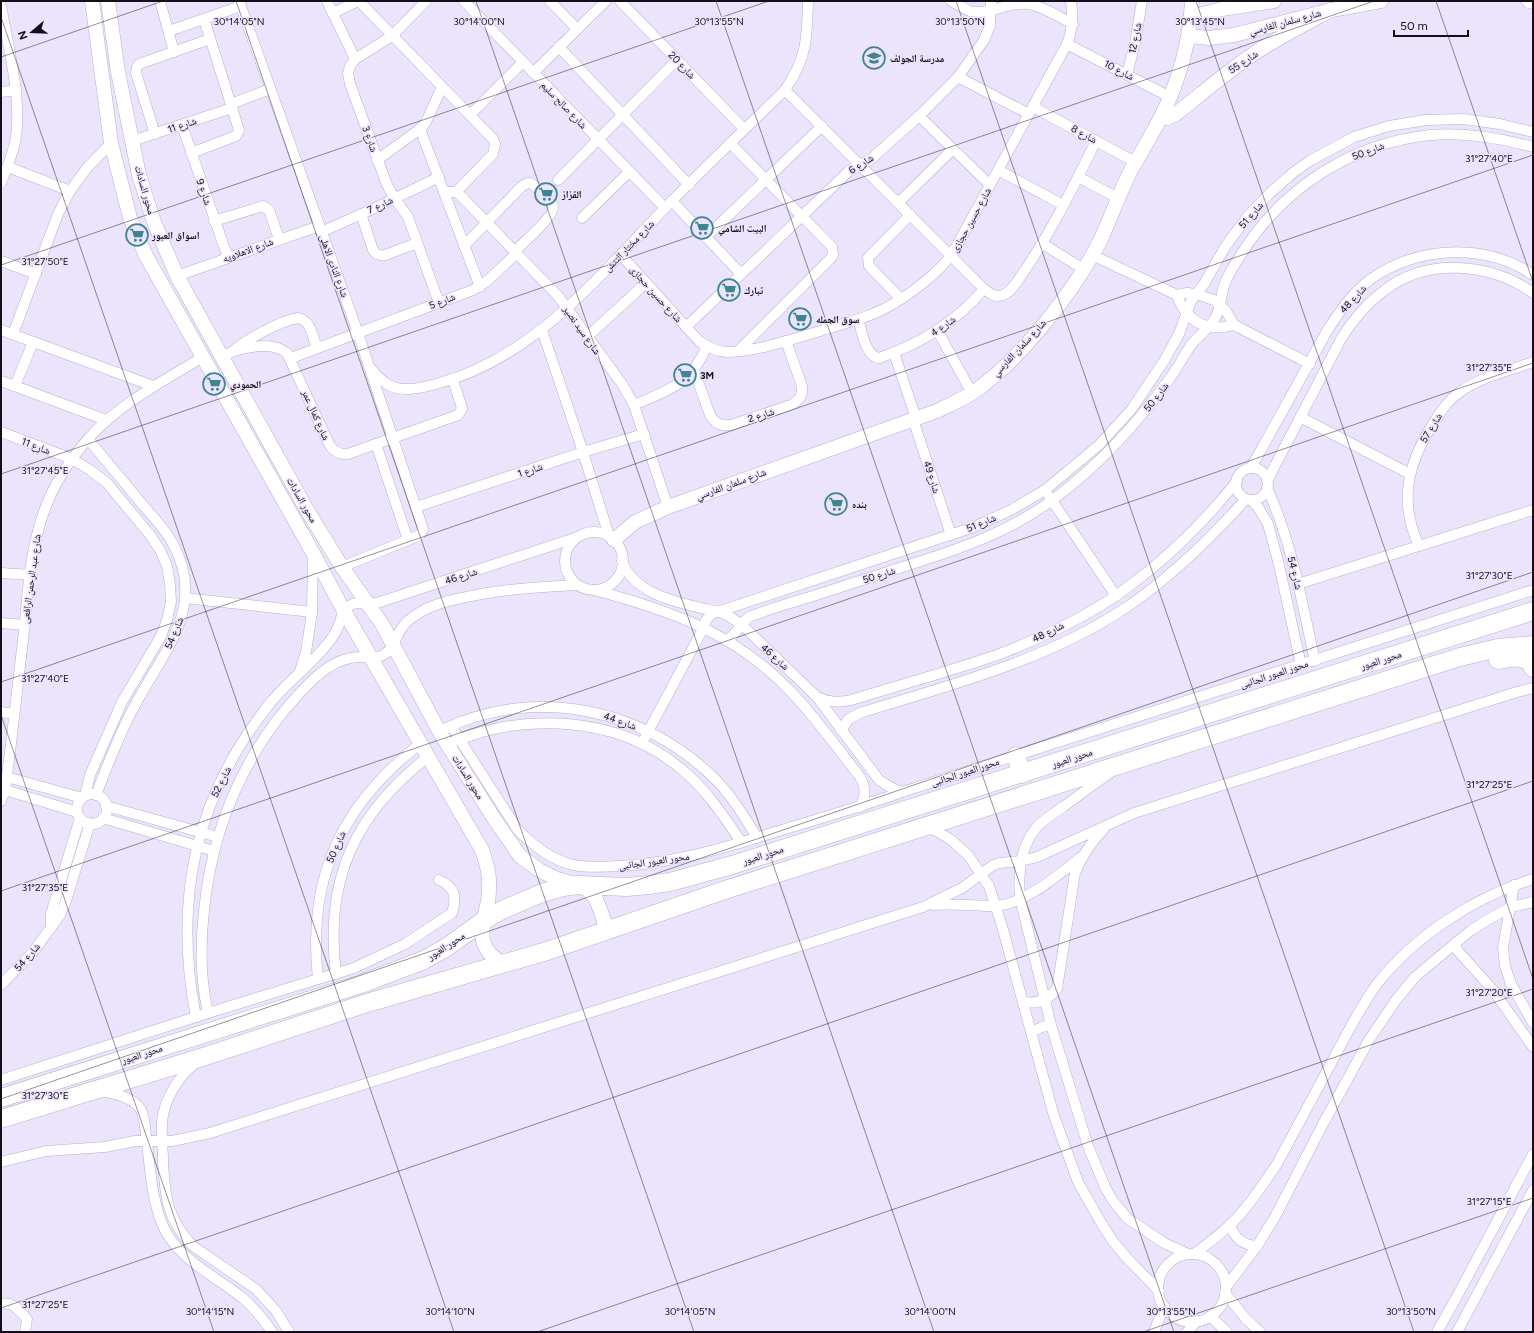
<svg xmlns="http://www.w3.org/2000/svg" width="1534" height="1333" viewBox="0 0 1534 1333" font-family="Figtree,'Noto Naskh Arabic',sans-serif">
  <rect width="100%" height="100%" fill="#ece3fc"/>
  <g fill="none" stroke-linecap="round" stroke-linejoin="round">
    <g stroke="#b9aecc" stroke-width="11">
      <g id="street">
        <polyline points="160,1 174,52"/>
        <polyline points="239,1 358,333 422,526 423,530 420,535 342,567"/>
        <polyline points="327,1 355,59"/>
        <polyline points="359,1 493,139 495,144 493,154 456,192"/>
        <polyline points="426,1 392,36 355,59 350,66 348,73 350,84 387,185 395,199 408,217 439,303"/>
        <polyline points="464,1 665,208"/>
        <polyline points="550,1 577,29"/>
        <polyline points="620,1 744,129"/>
        <path d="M951,1C957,4 964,9 970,11C989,16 1008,1 1028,4C1043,6 1059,17 1073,24"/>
        <path d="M1,5C8,46 23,103 15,142C12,156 6,170 1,183"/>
        <polyline points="333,13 358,1"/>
        <polyline points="169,31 241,6"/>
        <polyline points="1067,44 1170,97"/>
        <polyline points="559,47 689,185"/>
        <polyline points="533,73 606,1"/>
        <polyline points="1127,75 1135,43 1142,1"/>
        <polyline points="958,77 1029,114"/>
        <path d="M785,90L984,289C990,294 996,298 1003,295C1013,291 1019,278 1025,270C1053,229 1074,185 1096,141"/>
        <polyline points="1,92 16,90"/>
        <polyline points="231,104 270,89"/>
        <polyline points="1033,107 1135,162"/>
        <polyline points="470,115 523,62"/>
        <polyline points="919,116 990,185"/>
        <polyline points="182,125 228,258"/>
        <polyline points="420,129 480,287"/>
        <polyline points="155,134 136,73 137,67 139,64 210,39"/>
        <polyline points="132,141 232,108"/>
        <polyline points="730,143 832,247 833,255 831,258 738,351"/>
        <polyline points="191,153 236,136 239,130 204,19"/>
        <polyline points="377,160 420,129 426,122 442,87"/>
        <polyline points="8,167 70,191"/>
        <polyline points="998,170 1063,205"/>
        <polyline points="1078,177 1118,198"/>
        <polyline points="558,180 677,60"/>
        <polyline points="444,192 456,192 461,196 558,296 622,384 634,405 668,507"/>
        <polyline points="672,201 741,274"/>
        <polyline points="898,203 953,149"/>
        <path d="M361,214L373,250C376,255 379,256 385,255L417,243"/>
        <polyline points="582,218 629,172"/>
        <polyline points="214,221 263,206 269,210 279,239"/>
        <polyline points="321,232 375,208 439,177"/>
        <polyline points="706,237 822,126"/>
        <polyline points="1043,244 1083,269"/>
        <path d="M464,246L522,186L528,183H531C537,188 551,199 553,206C556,215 522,244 515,251"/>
        <path d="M621,255L699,341C708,347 717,352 727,352C756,352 792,339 820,331C844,323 869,318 891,305C912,293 944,269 955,249L1067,44C1073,30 1073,16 1071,1"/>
        <polyline points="1092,255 1177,295 1187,293 1196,294 1214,300 1226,311 1234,325 1310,364"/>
        <polyline points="1,261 36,274"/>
        <polyline points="177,276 319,226"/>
        <path d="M1177,295C1186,321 1206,333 1234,325"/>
        <polyline points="901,299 869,266 868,258 910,215"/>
        <path d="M858,319C862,331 865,356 879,358C920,344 956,322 984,289"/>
        <polyline points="686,327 849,171 871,159 919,116 958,77 984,40 990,26 991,1"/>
        <polyline points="1,330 153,386"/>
        <polyline points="542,330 583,452 609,536"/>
        <polyline points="937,330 972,393"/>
        <polyline points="13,334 58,214 70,191 87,168 111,143"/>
        <polyline points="587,337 646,283"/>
        <path d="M233,351C247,339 280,321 298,318C311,320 313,338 317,348"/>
        <polyline points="894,353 916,418"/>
        <path d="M222,356C240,348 270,340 287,353L330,446C335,452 340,455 348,454L458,415L462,409L461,405L453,380"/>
        <polyline points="291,358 473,290 486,282 517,253"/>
        <path d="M371,369C376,374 381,380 387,384C401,393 421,388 436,384C533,359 598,277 665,208C704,168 745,129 785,90C807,58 807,38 808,1"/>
        <path d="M694,370L710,415C715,424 721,426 731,425L791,405C800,400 803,395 802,386L786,341"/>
        <polyline points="1,381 106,420"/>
        <polyline points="15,386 33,342"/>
        <path d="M634,405C669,390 691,384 707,346"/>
        <polyline points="1300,417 1410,474"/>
        <polyline points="913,419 951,535"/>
        <polyline points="1,432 72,459 90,470 107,483 150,535 160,550 167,566 170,584 171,602 167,620 161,636 122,702 90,775 85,796"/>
        <path d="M88,439C106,461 124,482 142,504C152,516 164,528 172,542C209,608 161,654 133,709C118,737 107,766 96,795"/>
        <polyline points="376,444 408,540"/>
        <path d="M1251,468L1327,331C1341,309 1357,286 1380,273C1426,246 1488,244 1533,275"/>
        <circle cx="1252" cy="484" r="16"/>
        <path d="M1267,481L1341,339C1353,320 1367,303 1385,290C1428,257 1491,263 1533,293"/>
        <path d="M1267,488C1292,542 1302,603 1315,661"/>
        <polyline points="1049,496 1116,596"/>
        <polyline points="1251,500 1258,507 1268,524 1279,565 1301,665"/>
        <polyline points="416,507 583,452 644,434"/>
        <circle cx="594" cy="561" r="29"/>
        <path d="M1419,546C1399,503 1407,466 1431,427C1439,414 1447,401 1460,392C1480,377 1509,371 1533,362"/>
        <path d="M622,561C633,592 672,601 701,608C709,610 718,611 725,614C731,617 736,621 741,624L817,697L879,780L890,787L902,792"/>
        <polyline points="1,573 30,575"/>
        <polyline points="1298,584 1533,510"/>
        <path d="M594,590C673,611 738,634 795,696C818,721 839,750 860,777C866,787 866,796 860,807"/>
        <polyline points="185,598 312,612"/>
        <polyline points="1,623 25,625"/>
        <path d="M727,640C737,634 740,624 749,617C769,609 790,603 810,597C846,585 882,574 918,562C966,547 1014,529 1055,498C1098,466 1135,426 1167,382C1176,371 1183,357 1191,345C1198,336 1208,330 1214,320C1222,308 1220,295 1225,283C1229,273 1236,262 1242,253C1284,187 1352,143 1431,135C1465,132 1500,138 1533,147"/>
        <polyline points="300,671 306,652 312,612 313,553"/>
        <path d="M817,697C828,702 839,703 851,700C881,691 911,682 941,673C963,666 984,660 1005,652C1045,636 1094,613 1128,587C1169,557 1205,521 1237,481"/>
        <polyline points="1,712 14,714"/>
        <path d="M451,726L517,829C533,846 550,859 573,865C588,868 605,867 621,866C674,863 724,848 775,832C818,819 860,807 902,792L1533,590"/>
        <path d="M446,728C537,686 645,709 715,779C732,796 745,817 757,838"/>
        <path d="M841,730L849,719L860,713C950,685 1045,661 1124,609C1169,579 1210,539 1246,499"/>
        <path d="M453,742C525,712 618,716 680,768C705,788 724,816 741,842"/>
        <polyline points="642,743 704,627 705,622 711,614 974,527 1011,510 1045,490 1099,445 1131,410 1164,361 1179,334 1191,301 1204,284 1225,247 1248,216 1270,193 1294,172 1311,160 1354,137 1389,126 1426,120 1463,119 1500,124 1533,132"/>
        <path d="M1110,773C1094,784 1078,796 1063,807C1054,813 1043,820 1036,828C1020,847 1018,874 1020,898L1051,1025L1088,1146L1105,1187L1113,1201L1127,1218L1164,1243L1188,1254"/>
        <polyline points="7,777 82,798"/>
        <polyline points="5,790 77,812"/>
        <circle cx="92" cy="809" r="15"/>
        <path d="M1,801L5,790C12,740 17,690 23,640C27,605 28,569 37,535C45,500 64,466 88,439C119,404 163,381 203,357"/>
        <polyline points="106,806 218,837"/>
        <polyline points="103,818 214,851"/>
        <polyline points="927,826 950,839 968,855 989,886 1002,926 1054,1116 1078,1182 1100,1221 1112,1240 1126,1257 1159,1291"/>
        <polyline points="1514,885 1503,948 1505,966 1511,984 1533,1023"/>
        <path d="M933,905C954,903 974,906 994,906C1023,905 1059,875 1081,857"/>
        <polyline points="51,928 51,914 80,818"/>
        <polyline points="1454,944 1458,951 1493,990 1533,1047"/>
        <path d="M336,974C324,880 355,813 429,756"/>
        <path d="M318,979C307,878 341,805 421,743"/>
        <polyline points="1,985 33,952 60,915 65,904 90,823"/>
        <path d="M1023,1002C1036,1004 1048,1000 1057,989L1075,873C1082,856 1090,843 1103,830"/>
        <path d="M208,1013C200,978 200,946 204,911C211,839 236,773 280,716C293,700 309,681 326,669C336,662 348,657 360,657C368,657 376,659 383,655C394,649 395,637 402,628C405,623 411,618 416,615C430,605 446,601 462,598C501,589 538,587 577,585"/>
        <path d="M196,1017C173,899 195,796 271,702C287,682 306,669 322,650C329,643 335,634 339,625C341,621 341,615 344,611C346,608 350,605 353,604C359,602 363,604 368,604C372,604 377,603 380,602L575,538"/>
        <polyline points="1031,1032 1042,1027 1051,1025"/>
        <path d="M197,1062C179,1075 164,1099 162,1122C161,1135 163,1148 163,1162C165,1196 167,1220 193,1246L257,1290L276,1311L289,1332"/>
        <path d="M1,1080L208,1013L354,968L405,944L452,913C457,897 455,887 439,880"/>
        <path d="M101,1091C114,1093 134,1098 141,1110C146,1120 145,1133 147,1143C150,1169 152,1197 161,1221C173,1257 217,1277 244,1299C255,1309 264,1320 272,1332"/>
        <polyline points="1,1162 46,1151 105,1147 135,1141 172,1141 210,1133 923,907 962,888 992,866 999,863 1021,861 1037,857 1134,813 1517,692 1533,688"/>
        <path d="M1230,1224C1234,1238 1242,1245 1257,1246"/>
        <path d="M1194,1254C1211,1241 1229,1228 1243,1211C1255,1197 1266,1180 1277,1164C1297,1127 1316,1091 1336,1054C1348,1032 1362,1004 1377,984C1416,935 1473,898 1533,879"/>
        <circle cx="1192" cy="1288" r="34"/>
        <polyline points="1226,1287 1257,1246 1275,1217 1323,1124 1369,1040 1396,1000 1415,977 1470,931 1487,920 1511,907 1533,902"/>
        <polyline points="1225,1293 1246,1319 1260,1332"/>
        <path d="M1,1304C13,1301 20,1311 27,1319L25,1332"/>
        <polyline points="1210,1316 1227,1332"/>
        <polyline points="1154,1332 1164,1306"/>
        <polyline points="1187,1332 1197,1321"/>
        <polyline points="1437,1332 1454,1302 1533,1154"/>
        <polyline points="1457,1332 1533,1190"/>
      </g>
    </g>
    <g stroke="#b9aecc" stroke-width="15">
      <g id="secondary">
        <path d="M92,1L111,143L130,218L145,254L313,553L344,611L482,850C486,862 490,874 489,887C489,893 489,900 487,905C481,932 476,949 504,964"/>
        <polyline points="108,1 118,72 139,175 154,222 177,276 307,510 342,567 382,624 439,731 495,820 520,856 539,870 557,879 578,885 588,890 596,899 604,920 604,931"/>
        <polyline points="1529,1 1533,2"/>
        <polyline points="1191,17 1222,9 1274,1"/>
        <polyline points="1189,36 1209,38 1234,35 1331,10 1381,1"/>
        <path d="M1161,117L1167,118L1176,114C1200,95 1223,75 1249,57C1275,39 1303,25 1331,10"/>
        <path d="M614,540L635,522L668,507L937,411C949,405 961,400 972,393C1019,362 1076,289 1101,239C1111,217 1119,194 1130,172C1140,154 1151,136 1161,117C1179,81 1190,42 1192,1"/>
      </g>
    </g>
    <g stroke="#b9aecc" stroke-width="19">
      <g id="highway">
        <path d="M1498,660C1510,658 1528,653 1533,668"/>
        <polyline points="1016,756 1022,774"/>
        <polyline points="1,1098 361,984 424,960 447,947 483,921 502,910 542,893 563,887 578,885 627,887 649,885 670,882 732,865 1533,611"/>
        <polyline points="1,1119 206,1056 367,1003 547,951 728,889 1460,657 1498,648 1533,645"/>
      </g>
    </g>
    <use href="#street" stroke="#fff" stroke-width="10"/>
    <use href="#secondary" stroke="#fff" stroke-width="14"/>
    <use href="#highway" stroke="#fff" stroke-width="18"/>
  </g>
  <path fill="none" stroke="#130f1a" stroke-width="1" stroke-opacity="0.45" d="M236,1L694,1332M476,1L934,1332M716,1L1174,1332M956,1L1414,1332M1196,1L1533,979M1436,1L1533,282M1,17L454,1332M1,57L163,1M1,265L769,1M1,474L1374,1M1,682L1533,155M1,715L214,1332M1,891L1533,363M1,1099L1533,572M1,1308L1533,781M537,1332L1533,989M1143,1332L1533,1198"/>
  <defs>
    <g id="school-ring" transform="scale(1.15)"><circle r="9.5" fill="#ece3fc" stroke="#3f8591" stroke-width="1.5"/><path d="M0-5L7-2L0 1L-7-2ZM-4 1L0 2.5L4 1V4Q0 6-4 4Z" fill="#3f8591"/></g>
    <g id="supermarket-ring" transform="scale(1.15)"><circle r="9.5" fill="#ece3fc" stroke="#3f8591" stroke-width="1.5"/><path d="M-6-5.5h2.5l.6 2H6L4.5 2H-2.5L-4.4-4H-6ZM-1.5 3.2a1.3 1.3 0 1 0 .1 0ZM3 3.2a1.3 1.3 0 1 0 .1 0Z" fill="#3f8591"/></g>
  </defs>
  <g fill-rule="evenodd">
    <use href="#school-ring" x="874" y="58"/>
    <use href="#supermarket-ring" x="546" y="194"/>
    <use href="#supermarket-ring" x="702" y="228"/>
    <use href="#supermarket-ring" x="137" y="235"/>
    <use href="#supermarket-ring" x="729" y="290"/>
    <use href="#supermarket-ring" x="800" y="319"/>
    <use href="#supermarket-ring" x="685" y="375"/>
    <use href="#supermarket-ring" x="214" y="384"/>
    <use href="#supermarket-ring" x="836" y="504"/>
  </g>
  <g text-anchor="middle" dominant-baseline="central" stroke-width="3" stroke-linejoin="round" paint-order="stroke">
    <g font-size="10" fill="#130f1a" stroke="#ece3fc">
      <text transform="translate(1285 22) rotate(-15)">شارع سلمان الفارسي</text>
      <text transform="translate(1135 38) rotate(-78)">شارع 12</text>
      <text transform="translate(1243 62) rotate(-34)">شارع 55</text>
      <text transform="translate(682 65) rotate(46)">شارع 20</text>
      <text transform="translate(1119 70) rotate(27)">شارع 10</text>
      <text transform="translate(564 105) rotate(46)">شارع صالح سليم</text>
      <text transform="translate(182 125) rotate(-18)">شارع 11</text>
      <text transform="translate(1084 134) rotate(28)">شارع 8</text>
      <text transform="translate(370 139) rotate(70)">شارع 3</text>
      <text transform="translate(1368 151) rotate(-21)">شارع 50</text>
      <text transform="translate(861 164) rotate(-33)">شارع 6</text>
      <text transform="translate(145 190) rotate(74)">محور السادات</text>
      <text transform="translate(204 192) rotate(71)">شارع 9</text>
      <text transform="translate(380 205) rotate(-25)">شارع 7</text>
      <text transform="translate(1251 215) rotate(-49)">شارع 51</text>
      <text transform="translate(971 220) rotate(-61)">شارع حسين حجازى</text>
      <text transform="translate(629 246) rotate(-46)">شارع مختار التتش</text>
      <text transform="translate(248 250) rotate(-20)">شارع الاهلاويه</text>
      <text transform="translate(334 266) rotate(70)">شارع النادى الاهلى</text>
      <text transform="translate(656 294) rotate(48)">شارع حسين حجازى</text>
      <text transform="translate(1353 299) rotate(-47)">شارع 48</text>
      <text transform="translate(442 301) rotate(-21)">شارع 5</text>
      <text transform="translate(943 326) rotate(-35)">شارع 4</text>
      <text transform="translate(582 330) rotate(55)">شارع سيد نصير</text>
      <text transform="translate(1019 348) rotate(-47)">شارع سلمان الفارسي</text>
      <text transform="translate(1156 397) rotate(-52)">شارع 50</text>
      <text transform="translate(316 415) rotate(66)">شارع كمال عمر</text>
      <text transform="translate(761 415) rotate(-18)">شارع 2</text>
      <text transform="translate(1431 428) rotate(-59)">شارع 57</text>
      <text transform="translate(36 446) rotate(21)">شارع 11</text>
      <text transform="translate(530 470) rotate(-18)">شارع 1</text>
      <text transform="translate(932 477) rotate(72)">شارع 49</text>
      <text transform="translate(731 484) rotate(-20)">شارع سلمان الفارسي</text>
      <text transform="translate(302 500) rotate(60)">محور السادات</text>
      <text transform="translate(981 523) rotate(-23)">شارع 51</text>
      <text transform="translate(1295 573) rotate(76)">شارع 54</text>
      <text transform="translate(879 575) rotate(-18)">شارع 50</text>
      <text transform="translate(461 576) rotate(-18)">شارع 46</text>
      <text transform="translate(31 579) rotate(-82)">شارع عبد الرحمن الرافعى</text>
      <text transform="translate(1048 632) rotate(-26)">شارع 48</text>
      <text transform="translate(174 633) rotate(-67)">شارع 54</text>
      <text transform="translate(775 657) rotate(42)">شارع 46</text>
      <text transform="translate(1381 660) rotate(-18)">محور العبور</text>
      <text transform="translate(1274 674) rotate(-18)">محور العبور الجانبى</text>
      <text transform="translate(620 721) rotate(19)">شارع 44</text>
      <text transform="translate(1072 758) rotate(-18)">محور العبور</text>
      <text transform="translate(965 772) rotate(-18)">محور العبور الجانبى</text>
      <text transform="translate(468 777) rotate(58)">محور السادات</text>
      <text transform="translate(221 782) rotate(-64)">شارع 52</text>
      <text transform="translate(336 847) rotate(-66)">شارع 50</text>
      <text transform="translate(763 855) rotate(-18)">محور العبور</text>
      <text transform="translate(654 861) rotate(-8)">محور العبور الجانبى</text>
      <text transform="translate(446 946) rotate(-33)">محور العبور</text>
      <text transform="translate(27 957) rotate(-49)">شارع 54</text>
      <text transform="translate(142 1054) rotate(-18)">محور العبور</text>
    </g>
    <g font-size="10" font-weight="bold" fill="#130f1a" stroke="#ece3fc" text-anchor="start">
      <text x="890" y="58">مدرسة الجولف</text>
      <text x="562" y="194">القزاز</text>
      <text x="718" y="228">البيت الشامي</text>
      <text x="152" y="235">اسواق العبور</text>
      <text x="744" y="290">تبارك</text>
      <text x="816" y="319">سوق الجمله</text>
      <text x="700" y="375">3M</text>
      <text x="230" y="384">الحمودي</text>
      <text x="852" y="504">بنده</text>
    </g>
  </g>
  <g font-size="10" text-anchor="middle" fill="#130f1a" stroke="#ece3fc" stroke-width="3" stroke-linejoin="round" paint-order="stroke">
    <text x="239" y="25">30°14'05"N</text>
    <text x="479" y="25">30°14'00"N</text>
    <text x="719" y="25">30°13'55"N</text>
    <text x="960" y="25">30°13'50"N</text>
    <text x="1200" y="25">30°13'45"N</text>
    <text x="1489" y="162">31°27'40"E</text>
    <text x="45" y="265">31°27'50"E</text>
    <text x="1489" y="371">31°27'35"E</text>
    <text x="45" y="474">31°27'45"E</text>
    <text x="1489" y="579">31°27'30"E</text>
    <text x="45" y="682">31°27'40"E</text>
    <text x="1489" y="788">31°27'25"E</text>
    <text x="45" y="891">31°27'35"E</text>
    <text x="1489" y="996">31°27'20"E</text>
    <text x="45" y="1099">31°27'30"E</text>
    <text x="1489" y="1205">31°27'15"E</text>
    <text x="45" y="1308">31°27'25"E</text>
    <text x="210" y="1315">30°14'15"N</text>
    <text x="450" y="1315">30°14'10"N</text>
    <text x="690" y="1315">30°14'05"N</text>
    <text x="930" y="1315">30°14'00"N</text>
    <text x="1171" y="1315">30°13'55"N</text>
    <text x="1411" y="1315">30°13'50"N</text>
  </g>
  <rect width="1534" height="1333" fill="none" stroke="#130f1a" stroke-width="4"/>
  <g transform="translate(32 32) rotate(251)" stroke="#ece3fc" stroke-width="3" paint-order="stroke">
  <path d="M0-3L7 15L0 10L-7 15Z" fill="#130f1a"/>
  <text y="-6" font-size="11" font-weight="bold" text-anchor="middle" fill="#130f1a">N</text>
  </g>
  <path d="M1394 30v6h74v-6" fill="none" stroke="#130f1a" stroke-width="2"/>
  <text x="1400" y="30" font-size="12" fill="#130f1a" stroke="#ece3fc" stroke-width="3" paint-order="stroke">50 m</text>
</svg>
